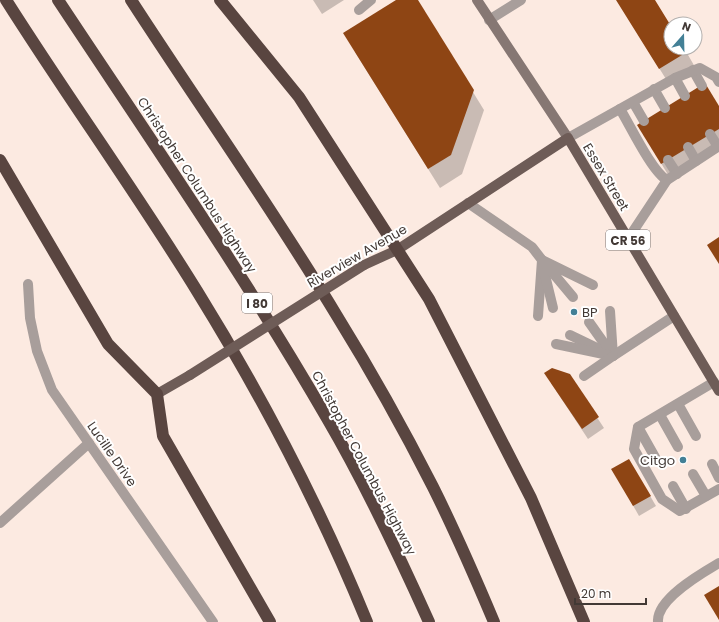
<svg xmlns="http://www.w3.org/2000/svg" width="719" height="622" viewBox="0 0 719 622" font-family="Poppins,sans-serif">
  <rect width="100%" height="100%" fill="#fceae1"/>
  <g fill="#0003">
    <polygon points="313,0 344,0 322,14"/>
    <polygon points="398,0 416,0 484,110 462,174 440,188 355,52"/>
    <polygon points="617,0 654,0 671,27 671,48 684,48 695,67 669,84"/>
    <polygon points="719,108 719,149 670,178 647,140"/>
    <polygon points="569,375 604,428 588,439 551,383"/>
    <polygon points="629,460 656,506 639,516 613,470"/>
  </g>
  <g fill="#8e4514">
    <polygon points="396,0 418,0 474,90 451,155 428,169 343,33"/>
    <polygon points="616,0 655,0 671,26 671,48 685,48 687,52 659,69"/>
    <polygon points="705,83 719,106 719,129 661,164 637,125"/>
    <polygon points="719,237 719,264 707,245"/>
    <polygon points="552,368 570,374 599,417 582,429 544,373"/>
    <polygon points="629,459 651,496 633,506 611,469"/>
    <polygon points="719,586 719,620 704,595"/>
  </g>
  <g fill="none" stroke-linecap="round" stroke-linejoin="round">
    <g stroke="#a89e9b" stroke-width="10">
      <polyline points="359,10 371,0"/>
      <polyline points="693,70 702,86"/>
      <polyline points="675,78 685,96"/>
      <polyline points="654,89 665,108"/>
      <polyline points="633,102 644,121"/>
      <path d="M620,109C630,125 652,172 667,180"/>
      <polyline points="710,134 718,147"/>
      <polyline points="568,138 675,78 700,68 716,77 719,82"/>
      <polyline points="688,147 696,161"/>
      <polyline points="668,160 677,174"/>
      <polyline points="468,203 532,247 542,260 538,316"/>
      <polyline points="628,239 667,180 719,146"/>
      <polyline points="544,271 553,308"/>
      <polyline points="573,297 542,260 593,285"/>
      <polyline points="610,311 613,356"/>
      <polyline points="589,322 613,356"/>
      <polyline points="570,335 597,348"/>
      <polyline points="556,344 613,356 674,316"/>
      <polyline points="584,376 613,356"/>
      <polyline points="714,382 638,427 634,449 662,499 680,511 719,489"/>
      <polyline points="678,404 696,436"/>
      <polyline points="660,415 678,447"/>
      <polyline points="638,427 656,459"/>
      <polyline points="712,464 719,478"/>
      <polyline points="693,474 706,496"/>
      <polyline points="673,486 686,509"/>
      <path d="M658,622C656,599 702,573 719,563"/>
    </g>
    <g stroke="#a89e9b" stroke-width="10">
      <polyline points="489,20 521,0"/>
      <polyline points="28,284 30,318 37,351 52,390 213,622"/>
      <polyline points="0,523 89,443"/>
    </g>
    <polyline stroke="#867773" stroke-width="10" points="477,0 568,138"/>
    <g stroke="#6e5c57" stroke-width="10">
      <polyline points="364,265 397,250 568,138 719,391"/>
      <polyline points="157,394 190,375"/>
    </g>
    <g stroke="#594540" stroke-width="12">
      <path d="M6,0C68,98 136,192 197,291C262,396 320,507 367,622"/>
      <path d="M58,0C150,139 245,276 328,420C366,485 398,553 429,622"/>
      <path d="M131,0C199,105 272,208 337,316C371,371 403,428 433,487C455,531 475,577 494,622"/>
      <polyline points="220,0 299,97 429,299 531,498 584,622"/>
      <polyline points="0,160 108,344 157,394 163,436 270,622"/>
    </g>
    <polyline stroke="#6e5c57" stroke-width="10" points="190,375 364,265"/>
  </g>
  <g fill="#438096" stroke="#fff" stroke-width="1.5">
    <circle cx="574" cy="312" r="4"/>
    <circle cx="683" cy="460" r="4"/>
  </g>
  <g text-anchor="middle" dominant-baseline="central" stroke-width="4" stroke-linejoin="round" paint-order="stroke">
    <g fill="#fff" stroke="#7b7472" stroke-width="1">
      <rect x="606" y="230" width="44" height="20" rx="3"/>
      <rect x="242" y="293" width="30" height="20" rx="3"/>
    </g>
    <g font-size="12" font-weight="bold" fill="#423935">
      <text x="628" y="240">CR 56</text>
      <text x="257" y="303">I 80</text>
    </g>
    <g font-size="13" fill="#423935" stroke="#fff">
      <text transform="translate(606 177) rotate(59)">Essex Street</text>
      <text transform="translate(197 185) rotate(57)">Christopher Columbus Highway</text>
      <text transform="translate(357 256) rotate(-30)">Riverview Avenue</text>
      <text transform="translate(112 454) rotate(55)">Lucille Drive</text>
      <text transform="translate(364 463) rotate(62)">Christopher Columbus Highway</text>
    </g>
    <g font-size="13" fill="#423935" stroke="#fff" text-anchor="start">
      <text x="582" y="312">BP</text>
      <text x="675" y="460" text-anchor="end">Citgo</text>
    </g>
  </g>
  <g transform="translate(683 36) rotate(20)"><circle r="19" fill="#ffffff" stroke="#b3b0ae"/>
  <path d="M0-3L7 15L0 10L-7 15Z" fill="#438096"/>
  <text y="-6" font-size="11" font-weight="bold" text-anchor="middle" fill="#423935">N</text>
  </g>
  <path d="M575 598v6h71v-6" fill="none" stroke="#423935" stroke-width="2"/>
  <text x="581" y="598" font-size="12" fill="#423935" stroke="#ffffff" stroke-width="3" paint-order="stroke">20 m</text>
</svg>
